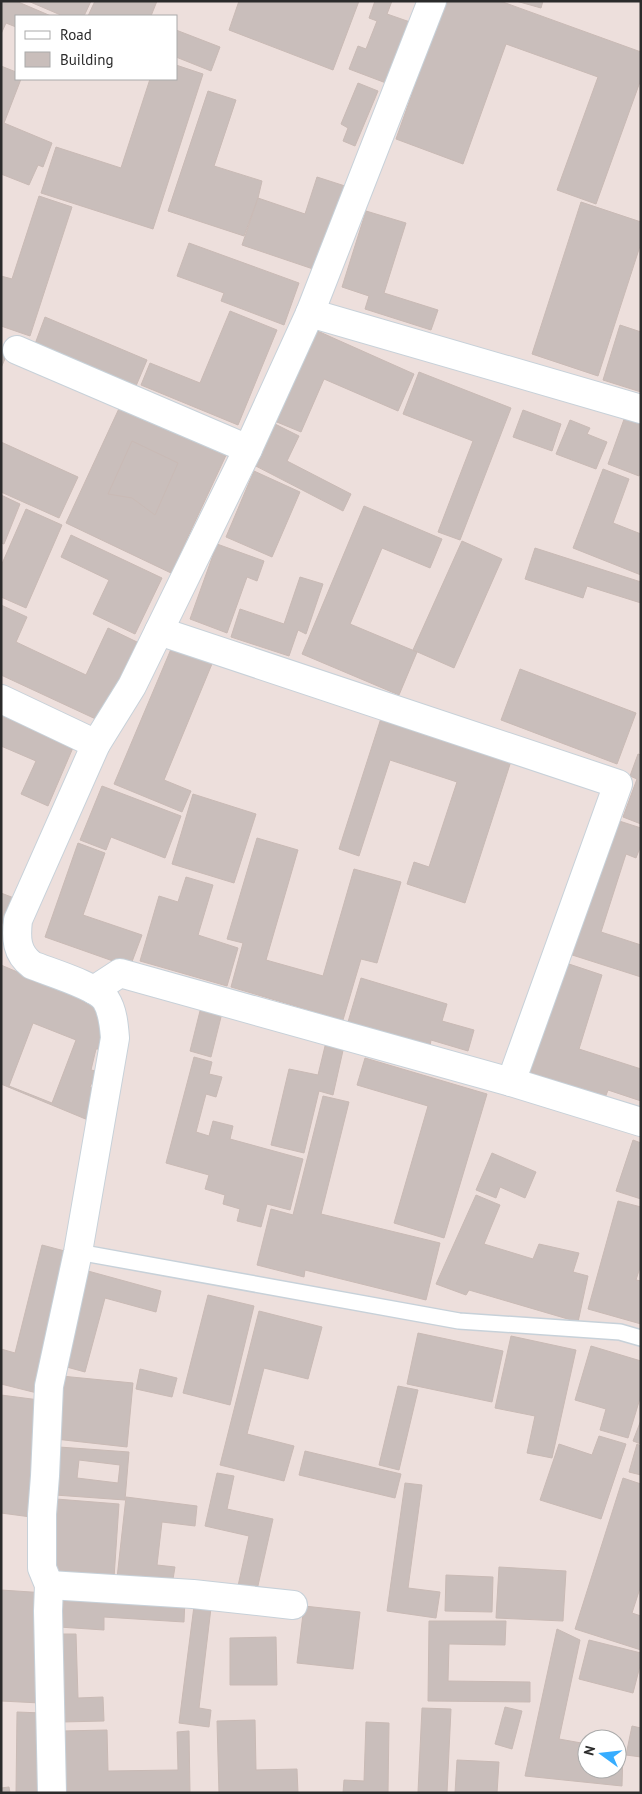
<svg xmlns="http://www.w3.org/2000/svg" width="642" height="1794" viewBox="0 0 642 1794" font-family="'PT Sans',sans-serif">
  <rect width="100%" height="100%" fill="#eddfdc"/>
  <g fill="#c9bebb" stroke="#c9bab5" fill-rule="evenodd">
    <polygon points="1,1 16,1 51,16 16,16 16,27 6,23 1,34"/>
    <polygon points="28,1 91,1 84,16 63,16"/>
    <polygon points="95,1 157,1 151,16 88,16"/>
    <polygon points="239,1 359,1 333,70 229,30"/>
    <polygon points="375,1 392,1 387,14 410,22 386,83 349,69 358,46 366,49 377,21 369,18"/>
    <polygon points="445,1 500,1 641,52 641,79 596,204 557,190 598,77 506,44 463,164 396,139"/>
    <polygon points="516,1 543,1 541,8"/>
    <polygon points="176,30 220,47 211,71 176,57"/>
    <polygon points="176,65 203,74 153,229 41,193 56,147 121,168 150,79 176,79"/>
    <polygon points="1,66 16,72 16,79 21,79 4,123 52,143 43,167 38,165 29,185 1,174"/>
    <polygon points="358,83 378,91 355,146 343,141 348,128 341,124"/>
    <polygon points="208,91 236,100 214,166 262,181 258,198 244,236 168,211"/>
    <polygon points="317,177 345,186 316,270 242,245 258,198 305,214"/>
    <polygon points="39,196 72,207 30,336 1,326 1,276 12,279"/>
    <polygon points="581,202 641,222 641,243 598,376 532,354"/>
    <polygon points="366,211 406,223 384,293 438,310 431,330 365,309 369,296 342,287"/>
    <polygon points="189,243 299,283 284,325 221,301 224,293 177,276"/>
    <polygon points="230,311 277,330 238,425 141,385 150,363 200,383"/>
    <polygon points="45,317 147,360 136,386 35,344"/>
    <polygon points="620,325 641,332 641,392 603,380"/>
    <polygon points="313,329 414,374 398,411 324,379 301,432 272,420"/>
    <polygon points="1,351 7,354 1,368"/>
    <polygon points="419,372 511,408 460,540 438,532 473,441 403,414"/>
    <polygon points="122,402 228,451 171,573 66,523"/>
    <polygon points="523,410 561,424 552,451 513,437"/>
    <polygon points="627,411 641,416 641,471 639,476 608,464"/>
    <polygon points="570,420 590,428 587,434 607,442 596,469 556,454"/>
    <polygon points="269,421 299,436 287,461 351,494 343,511 248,462"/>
    <polygon points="132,441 178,463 155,515 132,498 108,494"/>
    <polygon points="1,442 78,477 59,518 1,492"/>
    <polygon points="603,469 629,479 613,523 641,534 641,575 573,548"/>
    <polygon points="254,471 300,492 272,557 226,537"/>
    <polygon points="1,495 20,504 4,544 1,543"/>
    <polygon points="364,506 442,539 430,568 382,548 350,624 417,652 399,695 302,654"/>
    <polygon points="26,509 62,525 26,608 1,597 1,566"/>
    <polygon points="71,535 162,578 135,634 93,614 109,580 61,557"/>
    <polygon points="462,541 502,559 454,668 413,650"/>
    <polygon points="217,544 264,561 257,581 247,577 227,633 190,619"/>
    <polygon points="535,548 641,582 641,603 587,586 583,598 525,579"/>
    <polygon points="300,577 323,584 306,634 298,630 289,656 231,637 240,609 284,624"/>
    <polygon points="1,605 27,617 16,642 86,675 108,628 137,642 100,721 1,675"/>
    <polygon points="174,642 214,659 164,780 191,791 182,812 114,784"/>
    <polygon points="520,669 636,713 617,764 501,720"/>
    <polygon points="1,711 75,743 48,806 21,794 36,761 1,746"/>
    <polygon points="383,712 513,755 465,903 407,884 414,862 429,867 457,782 390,760 359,856 339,849"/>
    <polygon points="638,754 641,755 641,824 623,817 637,779 630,776"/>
    <polygon points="102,786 181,816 165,858 111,837 106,850 80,840"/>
    <polygon points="193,794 256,814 234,883 172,864"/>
    <polygon points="610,818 641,828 641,845 636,858 626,854 601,932 641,945 641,977 566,953"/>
    <polygon points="257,838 298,850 266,960 323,976 354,869 401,882 377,963 361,959 343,1020 231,987 243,943 227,939"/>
    <polygon points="78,843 105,853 83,915 142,935 130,967 45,937"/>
    <polygon points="186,877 213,885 198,935 238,948 227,986 140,961 159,896 178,902"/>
    <polygon points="1,893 14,898 1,926"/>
    <polygon points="563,962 602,975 579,1049 641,1069 641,1101 608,1090 605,1098 527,1073"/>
    <path d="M1,965L50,986L83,989L79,999L101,1008L103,1049H96L91,1070L100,1072L98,1084H91L90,1087L95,1090L88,1120L1,1084ZM33,1023L76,1040L52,1103L9,1086Z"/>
    <polygon points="361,978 447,1004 442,1021 474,1030 468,1051 431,1040 430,1046 348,1022"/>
    <polygon points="202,1003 223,1009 211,1057 190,1051"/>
    <polygon points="326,1042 344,1046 333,1095 319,1091 304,1153 271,1145 289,1069 318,1075"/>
    <polygon points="194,1057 212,1062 209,1074 222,1077 216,1097 206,1094 196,1132 209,1136 213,1121 233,1126 230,1139 303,1159 290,1210 267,1204 261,1227 237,1221 240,1209 223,1204 225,1195 205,1189 209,1175 166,1163"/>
    <polygon points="365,1058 487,1094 444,1238 394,1223 428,1106 357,1085"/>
    <polygon points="323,1096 349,1102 321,1214 440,1243 426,1300 305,1270 304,1277 257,1265 271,1209 293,1215"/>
    <polygon points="633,1140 641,1143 641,1199 616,1191"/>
    <polygon points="492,1153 536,1172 525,1198 500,1187 496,1198 476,1190"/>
    <polygon points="476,1195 500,1205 484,1244 533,1259 539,1244 579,1253 573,1272 588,1276 578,1322 469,1290 466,1295 436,1284"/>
    <polygon points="618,1201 641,1207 641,1264 636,1280 641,1281 641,1324 588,1309"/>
    <polygon points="42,1245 76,1254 41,1394 1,1384 1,1349 15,1353"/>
    <polygon points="88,1271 161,1291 156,1312 105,1298 85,1372 63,1366"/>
    <polygon points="208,1295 254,1306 230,1405 183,1393"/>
    <polygon points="259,1311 322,1327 308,1379 264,1368 247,1434 294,1446 284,1481 220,1465"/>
    <polygon points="418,1333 503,1351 492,1402 407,1384"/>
    <polygon points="511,1336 576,1350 552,1458 527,1453 535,1416 495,1408"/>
    <polygon points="591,1346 641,1361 641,1395 628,1438 600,1430 606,1409 575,1400"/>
    <polygon points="140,1369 177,1378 172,1397 136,1389"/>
    <polygon points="61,1376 133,1383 127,1447 55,1439"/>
    <polygon points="398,1386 418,1390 399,1470 379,1465"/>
    <polygon points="1,1395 47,1401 31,1517 1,1513"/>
    <polygon points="641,1420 641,1444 633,1441"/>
    <polygon points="599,1436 626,1444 601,1519 540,1500 559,1444 592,1455"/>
    <polygon points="637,1444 641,1446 641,1475 629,1472"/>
    <path d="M59,1447L129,1452L125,1500L55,1495ZM79,1460L120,1465L118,1483L77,1478Z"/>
    <polygon points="305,1451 401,1474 395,1498 299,1475"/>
    <polygon points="217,1473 234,1476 227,1509 273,1519 257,1590 238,1586 249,1536 205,1526"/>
    <polygon points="623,1478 641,1484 641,1585 632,1613 641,1616 641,1650 575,1629"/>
    <polygon points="405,1483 422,1485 408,1588 440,1592 436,1618 387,1611"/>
    <polygon points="126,1497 197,1506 195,1526 162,1522 157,1565 175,1567 172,1585 117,1578"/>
    <polygon points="56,1499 119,1504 114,1578 50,1573"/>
    <polygon points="499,1567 566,1571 563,1621 496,1618"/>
    <polygon points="446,1575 493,1577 492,1612 445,1611"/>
    <polygon points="1,1590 46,1593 40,1703 1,1701"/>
    <polygon points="61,1591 185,1599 184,1622 104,1617 104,1630 59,1627"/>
    <polygon points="194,1606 211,1608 199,1708 211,1710 209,1727 179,1723"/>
    <polygon points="304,1606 360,1612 353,1669 297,1663"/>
    <polygon points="429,1621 506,1621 505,1645 449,1644 448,1681 530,1682 530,1702 428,1701"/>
    <polygon points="557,1629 580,1640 559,1739 587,1744 587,1769 617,1769 617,1750 623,1751 622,1786 525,1776"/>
    <polygon points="60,1634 76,1634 78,1698 103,1697 104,1721 62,1722"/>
    <polygon points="276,1637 277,1685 230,1685 230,1638"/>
    <polygon points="589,1640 641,1653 641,1662 633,1693 579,1679"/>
    <polygon points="505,1707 522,1711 512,1749 495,1744"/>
    <polygon points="422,1708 451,1709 447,1793 418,1792"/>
    <polygon points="17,1712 42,1713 42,1793 16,1793"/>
    <polygon points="255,1720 256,1770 297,1769 298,1793 219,1793 217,1721"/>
    <polygon points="366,1722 389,1723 388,1793 343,1793 344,1780 364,1781"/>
    <polygon points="632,1726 641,1728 641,1757 626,1755"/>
    <polygon points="107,1730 108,1771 178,1770 177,1732 189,1731 190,1793 63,1793 62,1731"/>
    <polygon points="457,1760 499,1762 497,1793 455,1793"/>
    <polygon points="9,1787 10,1793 1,1793 1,1788"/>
  </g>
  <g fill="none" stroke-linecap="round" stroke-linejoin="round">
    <g stroke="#c7d1d9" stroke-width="18">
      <polyline id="lane" points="78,1252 459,1321 620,1332 641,1338"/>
    </g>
    <g stroke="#c7d1d9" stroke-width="30">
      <g id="street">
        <polyline points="310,313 641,409"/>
        <polyline points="17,350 248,449"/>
        <polyline points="1,699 96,744"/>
        <polyline points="94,990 120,973 511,1082 618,784 159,631"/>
        <polyline points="511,1082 641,1122"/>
        <polyline points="49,1585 193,1594 293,1605"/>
        <path d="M52,1793L48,1611L49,1585L42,1568V1514L45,1476L49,1386L78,1252L115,1038C114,1026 113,1011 106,1000C97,986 49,972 32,965C16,953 16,938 18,920L96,744L132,686L248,449L310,313L432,1"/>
      </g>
    </g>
    <use href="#lane" stroke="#fff" stroke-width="15"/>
    <use href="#street" stroke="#fff" stroke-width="28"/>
  </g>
  <rect width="642" height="1794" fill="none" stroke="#2b2b2b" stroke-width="5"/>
  <rect x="15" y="15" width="162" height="65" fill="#ffffff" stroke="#aaaaaa"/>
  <rect x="25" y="31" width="25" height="8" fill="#ffffff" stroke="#aaaaaa"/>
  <text x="60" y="40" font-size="15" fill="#2b2b2b">Road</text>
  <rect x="25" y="52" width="25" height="15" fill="#c9bebb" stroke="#aaaaaa"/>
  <text x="60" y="65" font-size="15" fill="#2b2b2b">Building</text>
  <g transform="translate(602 1754) rotate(285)"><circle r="24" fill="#ffffff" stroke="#aaaaaa"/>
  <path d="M0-4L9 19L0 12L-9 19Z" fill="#37adff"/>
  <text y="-8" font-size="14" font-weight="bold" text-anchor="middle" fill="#2b2b2b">N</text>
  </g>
</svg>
